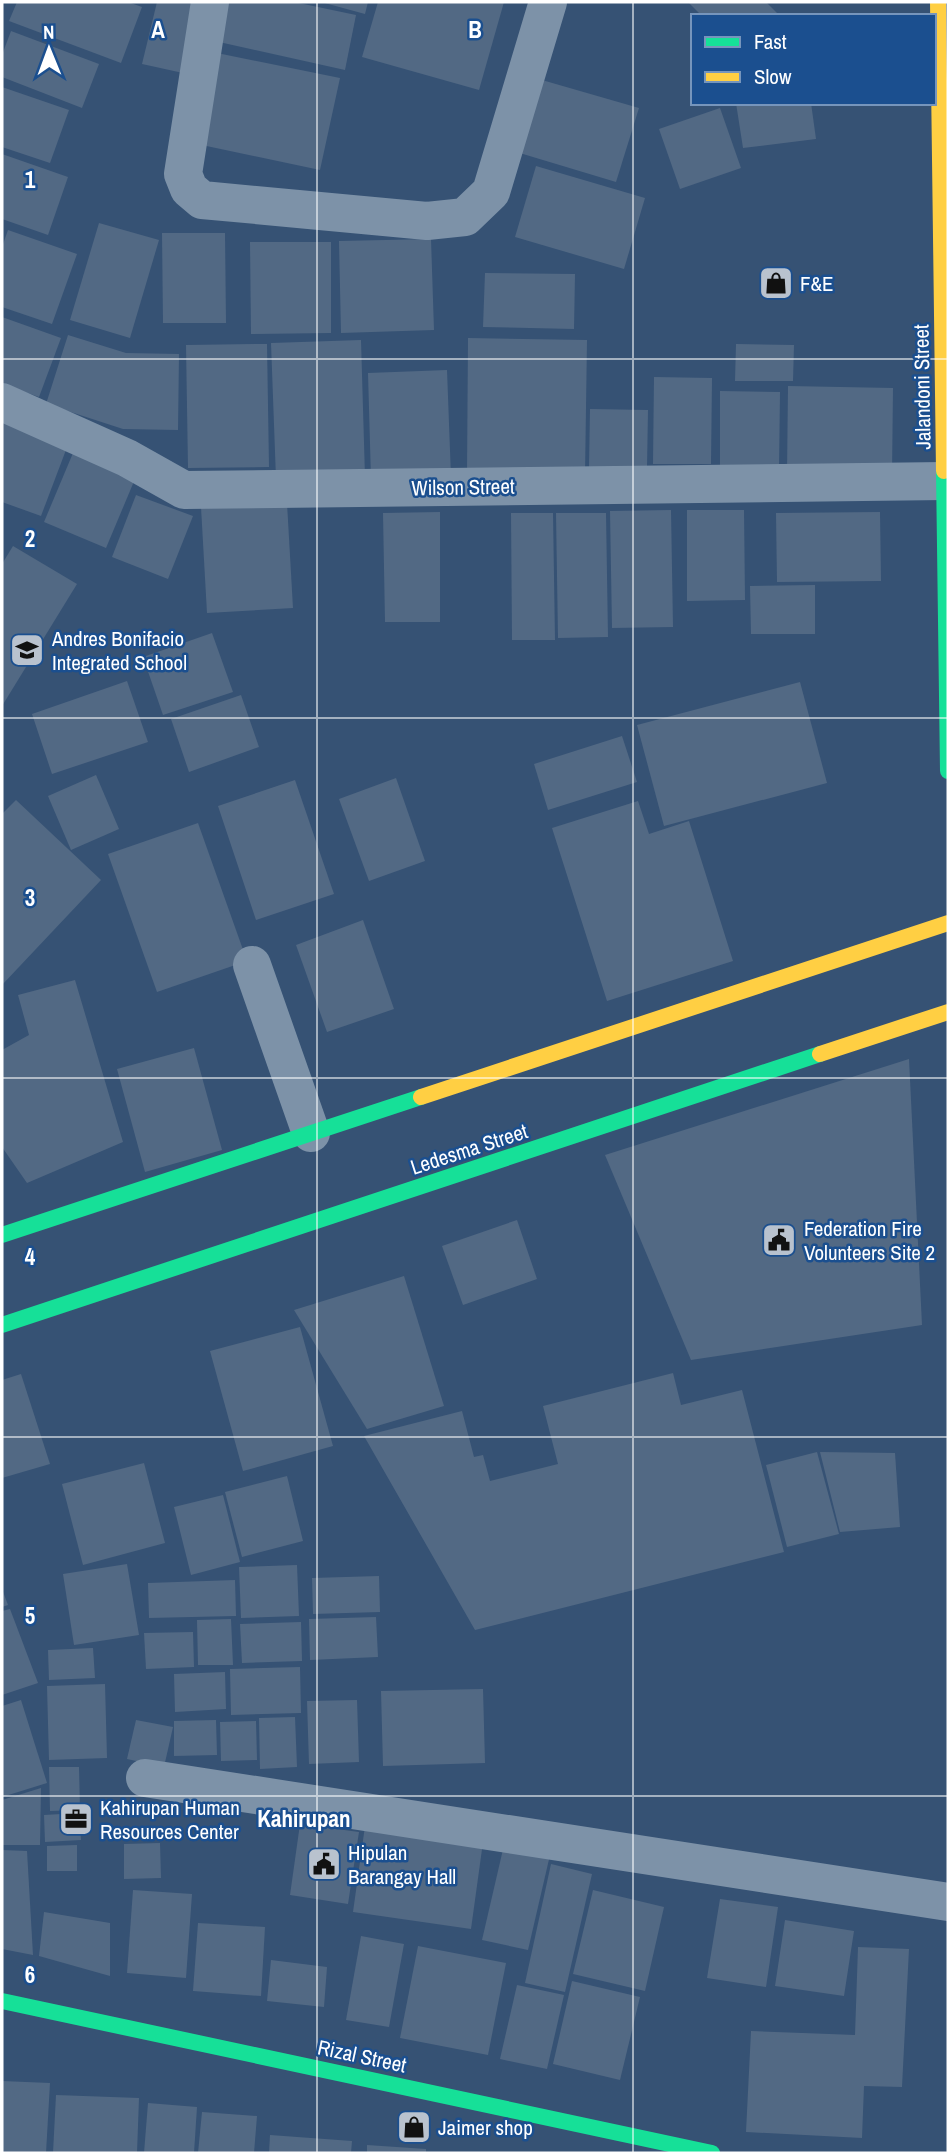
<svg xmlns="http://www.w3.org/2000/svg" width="950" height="2155" viewBox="0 0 950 2155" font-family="'Archivo Narrow',sans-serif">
  <rect width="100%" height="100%" fill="#365274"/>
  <g fill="#526984">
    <polygon points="17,2 128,2 142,7 121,63 9,21"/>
    <polygon points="157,2 201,2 183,73 142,64"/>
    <polygon points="228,2 294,2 356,15 345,70 219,42"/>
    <polygon points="321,2 368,2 365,14"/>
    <polygon points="378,2 504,2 479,90 362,57"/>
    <polygon points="688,2 766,2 780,16 702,16"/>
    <polygon points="11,31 99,64 82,108 2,77 2,55"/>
    <polygon points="217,53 340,78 320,170 197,144"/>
    <polygon points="535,78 639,108 616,182 513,151"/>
    <polygon points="2,87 69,110 50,163 2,147"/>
    <polygon points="736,103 811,103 816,139 743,148"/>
    <polygon points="720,108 741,168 680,189 659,129"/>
    <polygon points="2,154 68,177 48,235 2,219"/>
    <polygon points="536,166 645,198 624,269 515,237"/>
    <polygon points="99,223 159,240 130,338 70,320"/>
    <polygon points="8,230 77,254 52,324 2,307 2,247"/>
    <polygon points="162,233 225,233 226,323 163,323"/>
    <polygon points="431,239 434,330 341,333 339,241"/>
    <polygon points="250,242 331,242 331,333 251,334"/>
    <polygon points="485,273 575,274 574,329 483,327"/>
    <polygon points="2,317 61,338 39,397 2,384"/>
    <polygon points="68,335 126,353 179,354 178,430 123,429 46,404"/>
    <polygon points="468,338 587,340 585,475 467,474"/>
    <polygon points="361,340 365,477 276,479 271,343"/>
    <polygon points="254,344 267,344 269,467 188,468 186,345"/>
    <polygon points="736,344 794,345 793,381 735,381"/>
    <polygon points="447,370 451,477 371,479 368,373"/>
    <polygon points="654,377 712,378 711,464 653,464"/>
    <polygon points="788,386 893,388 892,475 787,474"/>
    <polygon points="720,391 780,392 779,470 720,469"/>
    <polygon points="590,409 648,410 647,468 589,468"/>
    <polygon points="2,417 69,442 41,516 2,502"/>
    <polygon points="73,453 135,479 106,548 44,522"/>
    <polygon points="136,495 193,516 168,579 112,557"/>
    <polygon points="287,503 293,608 207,613 201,507"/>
    <polygon points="671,510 673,627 612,628 610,511"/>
    <polygon points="687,510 744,510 745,600 687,601"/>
    <polygon points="440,512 440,622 385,622 383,513"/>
    <polygon points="880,512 881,581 777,582 776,513"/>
    <polygon points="511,513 553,513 555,640 512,640"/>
    <polygon points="556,513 606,513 608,637 558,638"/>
    <polygon points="13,546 77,584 2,706 2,564"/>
    <polygon points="815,585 815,634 751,634 750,586"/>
    <polygon points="212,633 233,692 163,715 143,657"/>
    <polygon points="127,681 148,742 52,774 32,714"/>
    <polygon points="800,682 827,783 664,826 637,725"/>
    <polygon points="241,695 259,747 189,772 171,719"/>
    <polygon points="622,736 637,782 548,810 534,764"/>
    <polygon points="96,775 119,829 71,850 48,796"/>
    <polygon points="396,778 425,861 369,881 339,799"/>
    <polygon points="295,780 334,894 256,920 218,806"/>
    <polygon points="16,800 101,880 2,985 2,814"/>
    <polygon points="638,801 649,834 689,821 733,961 607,1001 552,828"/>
    <polygon points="198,823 247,961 157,992 108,854"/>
    <polygon points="363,920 394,1009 327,1032 296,945"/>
    <polygon points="75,980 123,1142 27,1183 2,1147 2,1050 29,1035 18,995"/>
    <polygon points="194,1048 222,1150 145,1172 117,1069"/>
    <polygon points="909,1059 922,1325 691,1360 605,1155"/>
    <polygon points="517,1220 537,1279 463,1305 442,1246"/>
    <polygon points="404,1276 444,1406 367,1429 294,1310"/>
    <polygon points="300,1327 333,1446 243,1471 210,1351"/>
    <polygon points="673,1373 681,1405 742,1390 784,1552 475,1630 364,1436 462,1411 474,1457 483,1455 490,1481 558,1464 543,1406"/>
    <polygon points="21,1374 50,1464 2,1478 2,1380"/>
    <polygon points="817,1452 839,1534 787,1547 766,1465"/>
    <polygon points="820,1452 895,1453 900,1527 840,1532"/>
    <polygon points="144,1463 165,1543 83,1565 62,1484"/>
    <polygon points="287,1476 303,1541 242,1557 225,1492"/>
    <polygon points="223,1495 240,1562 191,1575 174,1507"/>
    <polygon points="127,1564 139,1635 74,1645 63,1574"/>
    <polygon points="297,1565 299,1616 241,1618 239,1567"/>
    <polygon points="379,1576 380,1612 313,1614 312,1578"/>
    <polygon points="235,1580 236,1616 149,1618 148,1583"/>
    <polygon points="2,1589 8,1605 2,1607"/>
    <polygon points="10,1609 38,1683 2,1695 2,1611"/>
    <polygon points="376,1617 378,1657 310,1660 309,1619"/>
    <polygon points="231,1619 233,1665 198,1665 197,1620"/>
    <polygon points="301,1622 302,1661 242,1663 240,1624"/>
    <polygon points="193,1632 194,1667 146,1669 144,1633"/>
    <polygon points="93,1648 95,1678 49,1680 48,1650"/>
    <polygon points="300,1667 301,1713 231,1715 230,1669"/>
    <polygon points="225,1672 226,1709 175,1712 174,1674"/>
    <polygon points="105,1684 107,1758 49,1760 47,1686"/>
    <polygon points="483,1689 485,1763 383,1766 381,1691"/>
    <polygon points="21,1700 47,1783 2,1797 2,1706"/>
    <polygon points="357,1700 359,1762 309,1764 307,1701"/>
    <polygon points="295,1717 297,1767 260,1769 259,1718"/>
    <polygon points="136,1720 173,1727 164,1767 127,1759"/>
    <polygon points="216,1720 217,1755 174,1756 174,1721"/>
    <polygon points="256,1721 257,1760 221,1761 220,1722"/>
    <polygon points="49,1767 79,1767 80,1810 50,1811"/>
    <polygon points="41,1788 40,1845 2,1845 2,1800"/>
    <polygon points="79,1813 81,1840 45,1842 44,1815"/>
    <polygon points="300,1824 359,1832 348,1904 290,1895"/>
    <polygon points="365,1826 483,1842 471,1929 353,1912"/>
    <polygon points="160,1843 161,1878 124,1879 124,1844"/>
    <polygon points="77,1845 77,1871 47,1871 47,1846"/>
    <polygon points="504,1845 550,1855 528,1950 482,1940"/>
    <polygon points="2,1850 27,1851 33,1955 2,1949"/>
    <polygon points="551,1864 592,1874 565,1992 525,1983"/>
    <polygon points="133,1890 192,1894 186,1978 127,1973"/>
    <polygon points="593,1890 664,1907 645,1991 573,1974"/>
    <polygon points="720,1899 778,1907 766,1987 707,1978"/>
    <polygon points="44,1912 110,1923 110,1976 39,1956"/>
    <polygon points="785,1920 854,1931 844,1996 775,1986"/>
    <polygon points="198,1923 265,1927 261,1996 193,1991"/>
    <polygon points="361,1936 404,1944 389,2027 346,2020"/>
    <polygon points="418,1946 506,1963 488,2055 400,2038"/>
    <polygon points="858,1947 909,1949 902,2087 864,2086 862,2138 746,2132 751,2031 855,2035"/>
    <polygon points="271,1960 327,1967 324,2007 267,2001"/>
    <polygon points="572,1981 640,1997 620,2080 553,2064"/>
    <polygon points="517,1985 564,1995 547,2069 500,2059"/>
    <polygon points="2,2081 50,2083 46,2153 2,2153"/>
    <polygon points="56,2095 139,2098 137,2153 53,2153"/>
    <polygon points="148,2103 197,2107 194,2153 144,2153"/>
    <polygon points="202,2112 257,2116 254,2153 198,2153"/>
    <polygon points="270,2135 352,2141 351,2153 269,2153"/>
    <polygon points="367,2145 426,2149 426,2153 367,2153"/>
  </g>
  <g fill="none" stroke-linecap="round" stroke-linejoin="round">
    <g stroke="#7d92a8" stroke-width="38">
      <polyline points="210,2 183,174 189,189 202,200 427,221 465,217 491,192 548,2"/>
      <polyline points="2,402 127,458 184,490 945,481"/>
      <polyline points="252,965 311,1133"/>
      <polyline points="145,1778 948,1902"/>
    </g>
    <g stroke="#16e098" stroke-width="16">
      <polyline points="944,471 948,771"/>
      <polyline points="2,1235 421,1097"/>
      <polyline points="2,1325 820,1054"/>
      <polyline points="2,2001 712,2153"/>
    </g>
    <g stroke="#ffcf43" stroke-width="16">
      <polyline points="938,2 944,471"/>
      <polyline points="820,1054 948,1012"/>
      <polyline points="421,1097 948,923"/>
    </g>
  </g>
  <path fill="none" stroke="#fff" stroke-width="2" stroke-opacity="0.55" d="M317,2V2153M633,2V2153M2,359H948M2,718H948M2,1078H948M2,1437H948M2,1796H948"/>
  <defs>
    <g id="shop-square" transform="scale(1.75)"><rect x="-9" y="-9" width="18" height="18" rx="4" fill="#b9c2ce" stroke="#1b4f8f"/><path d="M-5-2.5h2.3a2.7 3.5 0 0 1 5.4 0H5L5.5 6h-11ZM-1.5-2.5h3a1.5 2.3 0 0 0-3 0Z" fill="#111"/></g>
    <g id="school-square" transform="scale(1.75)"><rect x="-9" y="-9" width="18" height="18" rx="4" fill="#b9c2ce" stroke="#1b4f8f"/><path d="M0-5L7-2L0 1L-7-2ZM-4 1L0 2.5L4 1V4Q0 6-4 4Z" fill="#111"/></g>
    <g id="civic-square" transform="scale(1.75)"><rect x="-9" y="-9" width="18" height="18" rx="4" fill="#b9c2ce" stroke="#1b4f8f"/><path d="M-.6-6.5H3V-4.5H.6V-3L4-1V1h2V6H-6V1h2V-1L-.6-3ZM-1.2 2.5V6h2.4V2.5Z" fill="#111"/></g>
    <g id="office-square" transform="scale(1.75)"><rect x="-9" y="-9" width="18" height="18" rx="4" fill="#b9c2ce" stroke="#1b4f8f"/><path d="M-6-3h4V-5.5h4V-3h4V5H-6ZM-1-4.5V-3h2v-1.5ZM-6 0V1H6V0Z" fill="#111"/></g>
  </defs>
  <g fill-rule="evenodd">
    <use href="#shop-square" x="776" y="283"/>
    <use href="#school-square" x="27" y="650"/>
    <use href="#civic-square" x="779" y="1240"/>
    <use href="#office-square" x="76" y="1819"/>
    <use href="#civic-square" x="324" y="1864"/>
    <use href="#shop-square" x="414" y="2127"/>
  </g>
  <g text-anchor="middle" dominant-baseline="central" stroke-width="5" stroke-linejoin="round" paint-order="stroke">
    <g font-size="21" fill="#fff" stroke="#1b4f8f" text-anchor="start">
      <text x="800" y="283">F&amp;E</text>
      <text x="52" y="638">Andres Bonifacio<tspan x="52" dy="24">Integrated School</tspan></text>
      <text x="804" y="1228">Federation Fire<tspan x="804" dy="24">Volunteers Site 2</tspan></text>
      <text x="100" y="1807">Kahirupan Human<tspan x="100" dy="24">Resources Center</tspan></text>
      <text x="348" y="1852">Hipulan<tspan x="348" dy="24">Barangay Hall</tspan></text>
      <text x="438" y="2127">Jaimer shop</text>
    </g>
    <g font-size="21" fill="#fff" stroke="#1b4f8f">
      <text transform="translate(922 387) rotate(-91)">Jalandoni Street</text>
      <text transform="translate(463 487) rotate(-1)">Wilson Street</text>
      <text transform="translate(469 1149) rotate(-18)">Ledesma Street</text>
      <text transform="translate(362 2056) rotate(12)">Rizal Street</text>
    </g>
    <g font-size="23" font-weight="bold" fill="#fff" stroke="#1b4f8f">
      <text x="304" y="1818">Kahirupan</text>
    </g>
  </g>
  <g font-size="23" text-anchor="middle" font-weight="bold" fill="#fff" stroke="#1b4f8f" stroke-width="5" stroke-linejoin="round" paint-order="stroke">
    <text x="158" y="38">A</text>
    <text x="475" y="38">B</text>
    <text x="30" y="188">1</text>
    <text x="30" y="547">2</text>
    <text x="30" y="906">3</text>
    <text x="30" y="1265">4</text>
    <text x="30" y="1624">5</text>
    <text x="30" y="1983">6</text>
  </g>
  <rect width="950" height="2155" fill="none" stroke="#ffffff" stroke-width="7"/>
  <rect x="691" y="14" width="245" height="91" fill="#1b4f8f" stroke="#7695bc" stroke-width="2"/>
  <rect x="705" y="37" width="35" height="10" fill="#16e098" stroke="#7695bc" stroke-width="2"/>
  <text x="754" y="49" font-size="21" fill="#ffffff">Fast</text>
  <rect x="705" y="72" width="35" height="10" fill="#ffcf43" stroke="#7695bc" stroke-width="2"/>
  <text x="754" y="84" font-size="21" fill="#ffffff">Slow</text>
  <g transform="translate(49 49) rotate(359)" stroke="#1b4f8f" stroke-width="5" paint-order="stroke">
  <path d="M0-5L12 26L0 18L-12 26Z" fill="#ffffff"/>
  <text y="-10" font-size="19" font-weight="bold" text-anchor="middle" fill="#ffffff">N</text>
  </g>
</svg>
